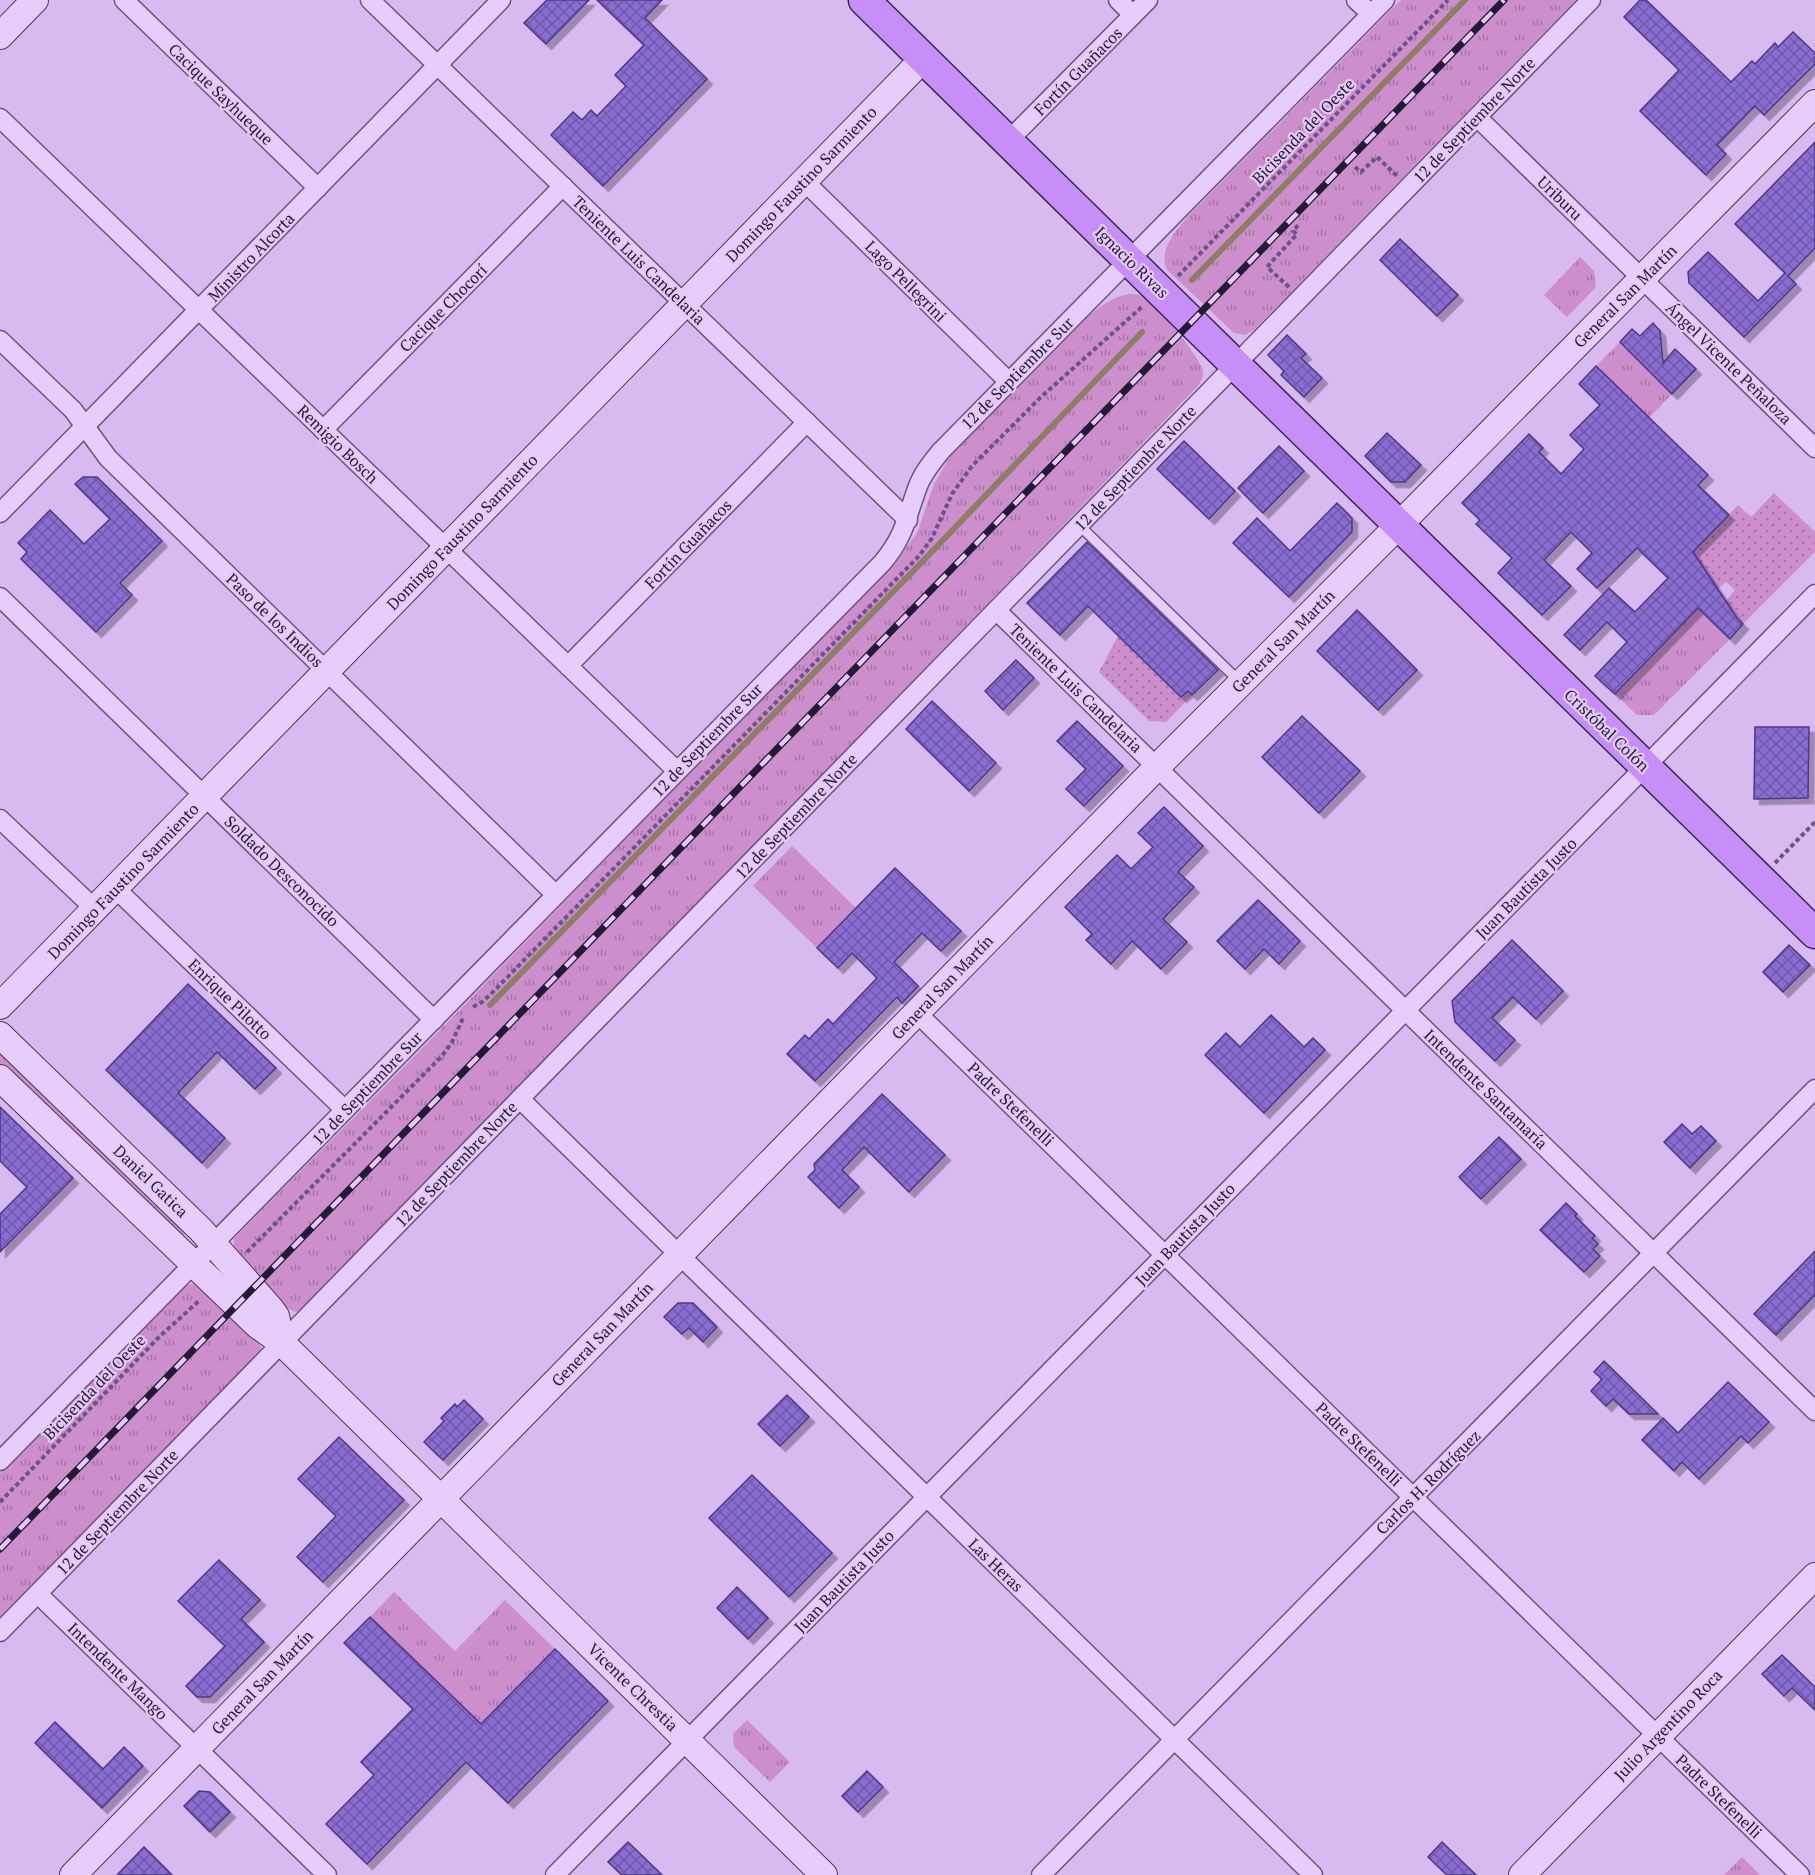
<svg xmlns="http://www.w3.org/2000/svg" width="1815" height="1875" viewBox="0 0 1815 1875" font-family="'PT Serif',serif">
  <defs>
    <pattern id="grass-tufts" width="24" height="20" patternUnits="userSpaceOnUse" patternTransform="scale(1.5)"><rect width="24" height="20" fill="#cd8ece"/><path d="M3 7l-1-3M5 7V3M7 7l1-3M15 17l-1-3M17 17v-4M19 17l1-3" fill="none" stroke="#a673a8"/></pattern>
    <pattern id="garden-dots" width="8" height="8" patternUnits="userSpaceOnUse" patternTransform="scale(1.5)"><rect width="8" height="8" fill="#cd8ece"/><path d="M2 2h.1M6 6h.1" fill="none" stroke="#a673a8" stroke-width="1.8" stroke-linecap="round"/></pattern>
    <pattern id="building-cross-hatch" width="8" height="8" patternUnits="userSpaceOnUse" patternTransform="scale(1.5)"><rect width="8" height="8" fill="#8a6dd0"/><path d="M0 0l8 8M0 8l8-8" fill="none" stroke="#7059aa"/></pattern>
    <filter id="shadow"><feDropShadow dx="5.5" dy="5.5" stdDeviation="0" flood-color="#0004"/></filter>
  </defs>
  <rect width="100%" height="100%" fill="#d9baf0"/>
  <g fill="url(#grass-tufts)">
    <path d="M1401,0H1576L1255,329L1245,335L1234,333L1167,270C1157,249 1179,227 1192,212Z"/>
    <polygon points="1580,257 1594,271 1596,287 1567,317 1544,295"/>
    <path d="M1129,294C1136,294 1142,295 1148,299C1158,305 1202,360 1203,371C1204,377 1200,383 1196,388L305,1309L296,1312L289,1309L234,1249V1239L238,1234L403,1068L897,560L917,533L934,484L950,456L1086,318C1099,307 1112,297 1129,294Z"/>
    <polygon points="1620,342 1672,394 1649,418 1596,366"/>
    <polygon points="1698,608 1730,639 1654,715 1637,715 1615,694"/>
    <polygon points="792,846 856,908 817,948 753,886"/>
    <polygon points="0,1050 186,1232 184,1236 177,1235 0,1065"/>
    <polygon points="195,1283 200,1285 260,1342 262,1353 0,1621 0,1473 179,1290 184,1286"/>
    <polygon points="394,1592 455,1651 505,1600 555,1649 481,1724 370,1617"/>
    <polygon points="747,1720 790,1762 770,1782 734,1747 733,1734"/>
    <polygon points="1742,1857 1760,1875 1724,1875"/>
  </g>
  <g fill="url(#garden-dots)">
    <polygon points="1774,493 1815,532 1815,552 1743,624 1726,601 1735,590 1726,582 1718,589 1693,552 1738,505 1751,517"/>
    <polygon points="1118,636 1181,697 1188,691 1192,695 1166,722 1149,721 1099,672"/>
  </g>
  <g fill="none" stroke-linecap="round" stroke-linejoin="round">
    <g stroke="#8d7f66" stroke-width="6">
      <polyline points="1192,280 1465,0"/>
      <polyline points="490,1005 923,561 1142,332"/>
    </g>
  </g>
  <g fill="url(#building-cross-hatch)" stroke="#4d3888" stroke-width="1.5" filter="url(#shadow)">
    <polygon points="547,0 589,0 546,44 524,23"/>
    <polygon points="597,0 662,0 645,18 707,79 603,186 551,135 573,112 582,120 591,110 597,116 626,86 615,75 644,45"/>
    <polygon points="1640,0 1646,0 1731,82 1752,61 1755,64 1775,43 1778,47 1793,32 1815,53 1815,64 1764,115 1755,106 1717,145 1726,154 1706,175 1640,111 1679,70 1624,17"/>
    <polygon points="1815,142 1815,248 1788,276 1796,284 1744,337 1689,283 1688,272 1708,252 1758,301 1785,273 1735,224"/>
    <polygon points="1400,239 1458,295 1437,316 1380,260"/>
    <polygon points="1653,323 1660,331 1663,363 1675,349 1696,369 1672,394 1620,342 1632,329 1640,336"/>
    <polygon points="1287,335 1306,354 1301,358 1322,378 1304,397 1281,375 1284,371 1268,355"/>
    <polygon points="1596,366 1708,475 1698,485 1729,515 1693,552 1737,618 1743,624 1730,639 1698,608 1615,694 1595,676 1627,642 1607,622 1580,650 1564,635 1609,588 1635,612 1668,578 1637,548 1597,588 1577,569 1592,553 1571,532 1544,560 1571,586 1542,615 1498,573 1512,558 1476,524 1480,520 1462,503 1529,434 1543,448 1539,452 1561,474 1584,449 1570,435 1600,405 1579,384"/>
    <polygon points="1387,433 1421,465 1405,482 1391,482 1365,456"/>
    <polygon points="1184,441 1235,491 1209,519 1157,469"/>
    <polygon points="1279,446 1304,471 1263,513 1238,488"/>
    <polygon points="83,477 97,477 162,541 120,583 132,595 96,632 21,559 27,552 18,543 50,510 84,544 110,519 75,484"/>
    <polygon points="1337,503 1352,518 1352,532 1289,597 1233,543 1257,518 1290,551"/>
    <polygon points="1087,542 1218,670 1192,695 1188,691 1181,697 1088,606 1060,635 1027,603"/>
    <polygon points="1357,610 1417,670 1378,710 1317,651"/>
    <polygon points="1016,660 1034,678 1003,710 985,691"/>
    <polygon points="932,701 996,763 969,791 906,729"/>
    <polygon points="1302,716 1360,771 1319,813 1262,757"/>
    <polygon points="1077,721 1123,766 1084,806 1066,789 1086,769 1057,741"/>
    <polygon points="1755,727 1809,727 1808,798 1754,799"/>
    <polygon points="1164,807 1203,846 1178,872 1194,887 1163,919 1187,942 1161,969 1132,941 1111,964 1086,940 1092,934 1065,907 1117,855 1131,869 1153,847 1138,833"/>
    <polygon points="895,868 961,931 941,951 922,933 894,962 918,986 902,1003 897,997 815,1081 787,1054 805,1035 809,1039 828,1019 833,1024 877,978 852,953 838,968 817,948"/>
    <polygon points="1258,900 1300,941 1279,964 1264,949 1245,969 1217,941"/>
    <polygon points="1512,940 1563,991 1536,1019 1513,997 1492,1018 1515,1040 1495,1061 1455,1022 1452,1001"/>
    <polygon points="1789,945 1810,965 1783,992 1763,972"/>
    <polygon points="188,984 276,1068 255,1089 217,1052 178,1093 225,1138 202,1163 106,1070"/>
    <polygon points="1271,1015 1304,1047 1313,1038 1325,1050 1264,1113 1205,1055 1226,1033 1240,1047"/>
    <polygon points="882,1094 945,1155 909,1192 864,1147 842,1170 859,1187 839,1208 808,1177 815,1170 814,1164"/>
    <polygon points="0,1107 73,1178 0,1252 0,1214 27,1187 0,1161"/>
    <polygon points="1682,1124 1692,1134 1701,1126 1716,1141 1690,1168 1664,1142"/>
    <polygon points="1499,1137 1521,1159 1481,1199 1459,1177"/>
    <polygon points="1566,1203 1577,1214 1575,1216 1595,1236 1592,1238 1598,1244 1593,1249 1600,1256 1584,1272 1540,1230"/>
    <polygon points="1815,1251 1815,1295 1776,1335 1754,1314"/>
    <polygon points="678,1303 693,1303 717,1327 703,1342 689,1328 682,1334 664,1317"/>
    <polygon points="1604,1361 1658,1414 1629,1414 1613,1399 1606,1406 1591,1391 1602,1379 1594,1372"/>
    <polygon points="1728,1382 1769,1422 1748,1443 1741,1436 1699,1479 1682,1462 1674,1471 1642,1440 1663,1418 1678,1433"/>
    <polygon points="787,1395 809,1417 780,1446 758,1424"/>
    <polygon points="464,1400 483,1419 443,1460 424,1442 444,1421 441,1418 455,1404 457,1407"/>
    <polygon points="339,1437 404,1500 323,1582 297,1557 336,1516 298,1479"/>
    <polygon points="752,1475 832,1553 789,1597 709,1518"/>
    <polygon points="219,1560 260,1600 241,1619 264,1642 210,1697 197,1697 186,1686 225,1646 178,1601"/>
    <polygon points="737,1587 768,1618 748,1639 717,1608"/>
    <polygon points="370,1617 481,1724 555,1649 608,1701 508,1803 466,1762 367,1864 326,1824 374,1775 361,1762 413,1709 344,1643"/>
    <polygon points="1782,1655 1815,1687 1815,1710 1792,1688 1784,1696 1762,1674"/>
    <polygon points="55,1722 103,1769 124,1747 143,1766 102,1808 35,1743"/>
    <polygon points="867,1771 883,1787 858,1812 842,1796"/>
    <polygon points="199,1791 210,1792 230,1812 210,1832 184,1806"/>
    <polygon points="628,1842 662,1875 622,1875 608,1862"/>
    <polygon points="1442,1842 1476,1875 1447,1875 1428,1857"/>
    <polygon points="144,1847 172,1875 117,1875"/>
  </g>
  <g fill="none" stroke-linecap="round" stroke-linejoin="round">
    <g stroke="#685487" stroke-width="12">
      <polyline id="lane" points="1079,525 1241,683"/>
    </g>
    <g stroke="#685487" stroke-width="21">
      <g id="street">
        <polyline points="124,0 318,188"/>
        <polyline points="370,0 908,520"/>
        <polyline points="1118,0 1133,15"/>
        <polyline points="1356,0 1371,14"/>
        <polyline points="1477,117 1815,448"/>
        <polyline points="0,118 677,771"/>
        <polyline points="1008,141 1148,0"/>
        <polyline points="804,181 1008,381"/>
        <polyline points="0,340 73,410 108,458 556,895"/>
        <polyline points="323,430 563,186"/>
        <polyline points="0,513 501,0"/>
        <polyline points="0,597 434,1020"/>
        <polyline points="996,610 1815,1411"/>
        <polyline points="568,666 807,422"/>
        <polyline points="0,819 95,909"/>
        <polyline points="115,888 345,1110"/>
        <polyline points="917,1013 1800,1875"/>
        <polyline points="520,1099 1313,1875"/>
        <path d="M0,1461L882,563C905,536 906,518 918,486C923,473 932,462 941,451L1385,0"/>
        <polyline points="38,1594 327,1875"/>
        <polyline points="0,1632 1591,0"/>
        <polyline points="555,1875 1815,594"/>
        <polyline points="1041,1875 1815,1089"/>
      </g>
    </g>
    <g stroke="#4a3769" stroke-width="28">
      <g id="secondary">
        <polyline points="0,36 35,0"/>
        <polyline points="0,1006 924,58"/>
        <polyline points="0,1035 201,1230 271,1309 276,1316 282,1343"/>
        <polyline points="0,1078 257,1325 282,1343 824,1875"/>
        <polyline points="73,1875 1157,767 1398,526 1815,103"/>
        <polyline points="1522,1875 1815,1576"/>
      </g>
    </g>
    <g stroke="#372954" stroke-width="33">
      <path id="primary" d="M864,0C1181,311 1497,623 1815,933"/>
    </g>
    <g stroke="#685487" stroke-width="4" stroke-dasharray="4.5 3" stroke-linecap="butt">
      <polyline points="1355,167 1361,172 1377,157 1397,176"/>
      <polyline points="1178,276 1448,0"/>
      <polyline points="1289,287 1267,267 1297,234 1293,231 1299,224"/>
      <polyline points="1775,863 1815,822"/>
      <polyline points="473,1007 482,1002 491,994 919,556 932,538 952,494 972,466 1041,397 1143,306"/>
      <polyline points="247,1252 442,1056 452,1042 464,1016"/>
      <polyline points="0,1502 160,1336 200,1300"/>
    </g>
    <use href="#lane" stroke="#e7cdfb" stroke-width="9"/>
    <use href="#street" stroke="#e7cdfb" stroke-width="18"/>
    <use href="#secondary" stroke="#e7cdfb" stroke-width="26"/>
    <use href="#primary" stroke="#c88ef7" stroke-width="30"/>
    <g stroke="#231a35" stroke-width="7">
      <polyline id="rail" points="0,1549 1504,0"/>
    </g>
    <use href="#rail" stroke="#e4caf7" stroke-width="4.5" stroke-dasharray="14" stroke-linecap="butt"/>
  </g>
  <g text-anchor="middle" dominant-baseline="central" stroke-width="4.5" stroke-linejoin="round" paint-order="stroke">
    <g font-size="16" fill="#231a35" stroke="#e4caf7">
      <text transform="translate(1078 71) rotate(-45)">Fortín Guañacos</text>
      <text transform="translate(221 94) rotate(44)">Cacique Sayhueque</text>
      <text transform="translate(1474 120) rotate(-46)">12 de Septiembre Norte</text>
      <text transform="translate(1303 131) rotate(-46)">Bicisenda del Oeste</text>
      <text transform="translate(801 184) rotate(-46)">Domingo Faustino Sarmiento</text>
      <text transform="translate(1560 198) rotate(44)">Uriburu</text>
      <text transform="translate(251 257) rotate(-46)">Ministro Alcorta</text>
      <text transform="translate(639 260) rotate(44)">Teniente Luis Candelaria</text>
      <text transform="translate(1132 262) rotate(44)">Ignacio Rivas</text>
      <text transform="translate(906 281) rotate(45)">Lago Pellegrini</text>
      <text transform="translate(1625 296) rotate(-45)">General San Martín</text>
      <text transform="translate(443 308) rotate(-45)">Cacique Chocorí</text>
      <text transform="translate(1729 363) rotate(44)">Ángel Vicente Peñaloza</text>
      <text transform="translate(1017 373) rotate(-45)">12 de Septiembre Sur</text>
      <text transform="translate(338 444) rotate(44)">Remigio Bosch</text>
      <text transform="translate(1135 468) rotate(-46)">12 de Septiembre Norte</text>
      <text transform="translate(462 532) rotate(-46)">Domingo Faustino Sarmiento</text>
      <text transform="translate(688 544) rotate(-46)">Fortín Guañacos</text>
      <text transform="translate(275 620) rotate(44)">Paso de los Indios</text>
      <text transform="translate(1283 641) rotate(-45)">General San Martín</text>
      <text transform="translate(1076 688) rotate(44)">Teniente Luis Candelaria</text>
      <text transform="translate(1607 730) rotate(44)">Cristóbal Colón</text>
      <text transform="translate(707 740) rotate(-46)">12 de Septiembre Sur</text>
      <text transform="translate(796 816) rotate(-46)">12 de Septiembre Norte</text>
      <text transform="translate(282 871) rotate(44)">Soldado Desconocido</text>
      <text transform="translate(123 881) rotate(-46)">Domingo Faustino Sarmiento</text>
      <text transform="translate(1526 888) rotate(-45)">Juan Bautista Justo</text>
      <text transform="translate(942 987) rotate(-46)">General San Martín</text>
      <text transform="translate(230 999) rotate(44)">Enrique Pilotto</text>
      <text transform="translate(367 1088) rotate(-46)">12 de Septiembre Sur</text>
      <text transform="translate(1486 1089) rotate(44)">Intendente Santamaría</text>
      <text transform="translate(1011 1104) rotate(44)">Padre Stefenelli</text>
      <text transform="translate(456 1164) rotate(-46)">12 de Septiembre Norte</text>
      <text transform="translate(151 1181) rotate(44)">Daniel Gatica</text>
      <text transform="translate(1185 1234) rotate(-46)">Juan Bautista Justo</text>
      <text transform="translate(602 1334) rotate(-46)">General San Martín</text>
      <text transform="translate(94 1387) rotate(-46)">Bicisenda del Oeste</text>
      <text transform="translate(1359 1444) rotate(44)">Padre Stefenelli</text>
      <text transform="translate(1428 1482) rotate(-45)">Carlos H. Rodríguez</text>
      <text transform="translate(117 1512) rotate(-46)">12 de Septiembre Norte</text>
      <text transform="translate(996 1565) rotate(44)">Las Heras</text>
      <text transform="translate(844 1581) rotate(-46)">Juan Bautista Justo</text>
      <text transform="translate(118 1671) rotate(44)">Intendente Mango</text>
      <text transform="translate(262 1682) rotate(-46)">General San Martín</text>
      <text transform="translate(633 1687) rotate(44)">Vicente Chrestia</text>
      <text transform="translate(1668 1725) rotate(-46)">Julio Argentino Roca</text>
      <text transform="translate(1719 1796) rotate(44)">Padre Stefenelli</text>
    </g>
  </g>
</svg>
